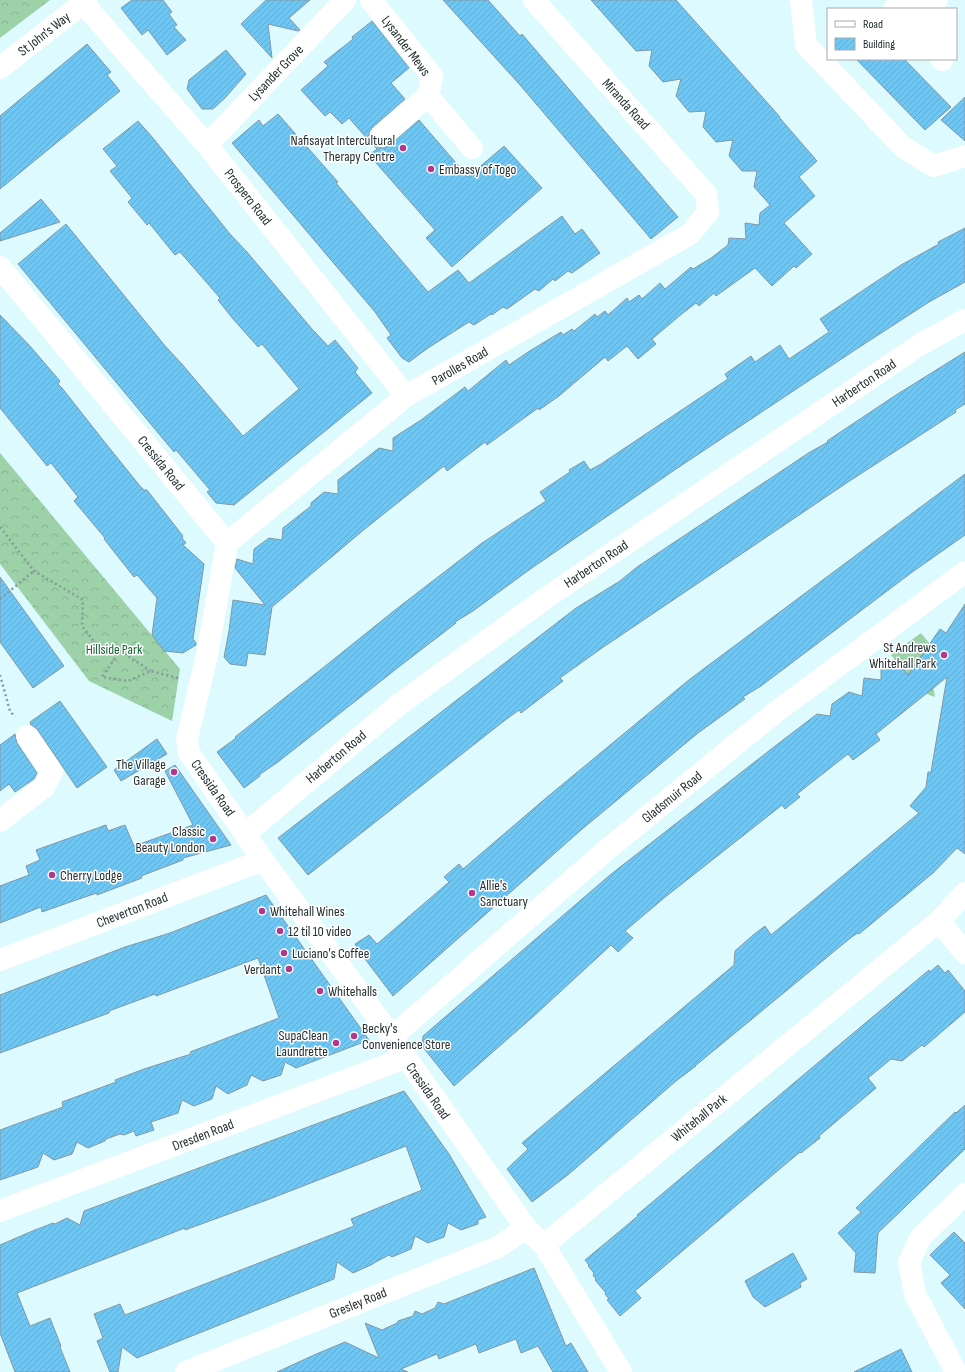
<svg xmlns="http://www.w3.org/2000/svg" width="965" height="1372" viewBox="0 0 965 1372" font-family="'Sofia Sans Condensed',sans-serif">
  <defs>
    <pattern id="forest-crowns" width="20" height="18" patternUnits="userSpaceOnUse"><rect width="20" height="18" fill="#9dd1a8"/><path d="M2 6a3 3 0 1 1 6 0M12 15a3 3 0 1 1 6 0" fill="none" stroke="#87b491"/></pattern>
    <pattern id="building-hatch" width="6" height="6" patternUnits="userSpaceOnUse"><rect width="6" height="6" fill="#70c6f2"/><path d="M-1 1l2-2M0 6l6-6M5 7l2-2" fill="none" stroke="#61aad0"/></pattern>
  </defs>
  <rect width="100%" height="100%" fill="#ddfbff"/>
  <path fill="#9dd1a8" d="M921,633L930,644L933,686L935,697C915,692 904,669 891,655Z"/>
  <g fill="url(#forest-crowns)">
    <polygon points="0,0 50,0 0,38"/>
    <polygon points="0,453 180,669 172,721 89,681 0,564"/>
  </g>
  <g fill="url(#building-hatch)" stroke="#8298a4">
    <polygon points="132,0 163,0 172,12 169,14 177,25 174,27 186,40 167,55 148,30 142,35 121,8"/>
    <polygon points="266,0 310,0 289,18 300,30 298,31 268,24 272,58 241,24"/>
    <polygon points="443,0 488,0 520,36 522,34 678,217 651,239 520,85"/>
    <polygon points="591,0 676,0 780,117 779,117 817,161 799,177 815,196 784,223 812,254 796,268 794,266 772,286 755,268 716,296 714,293 699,306 696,303 683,313 652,339 656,344 638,359 627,346 608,361 605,357 559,396 539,410 538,408 487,445 485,442 447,471 444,466 366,528 272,607 265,655 248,653 246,666 230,664 224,657 229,631 233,600 265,605 235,568 237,559 253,564 254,549 269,538 282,540 283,528 311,506 311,503 324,492 338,494 338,480 351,470 379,448 393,451 393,438 421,420 465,387 468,391 506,360 509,365 528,352 561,332 563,335 572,329 574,331 595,314 597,317 605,311 608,315 627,298 629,302 639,295 642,299 660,283 665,289 691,267 693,269 711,258 728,245 729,238 746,239 745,223 759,225 760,213 770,205 754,187 757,171 742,171 729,156 733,140 716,142 703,127 706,111 689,112 676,96 681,79 663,82 649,66 652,50 636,51"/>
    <polygon points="372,21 409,68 391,83 405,99 373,127 369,132 369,138 370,142 349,118 342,124 330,112 325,116 301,90 328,66 324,62 353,39 352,37"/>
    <polygon points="87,44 111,72 107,75 120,91 0,189 0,116"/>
    <polygon points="226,50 246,74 225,98 213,109 202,109 187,89 189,80"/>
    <polygon points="856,59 904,59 951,107 925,130"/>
    <polygon points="965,97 965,141 941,120"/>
    <polygon points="278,114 338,182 336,183 428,292 458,270 469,283 562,216 575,234 582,229 600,253 572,273 568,271 555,281 553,279 539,291 535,289 507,309 503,307 492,315 491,314 474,325 469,322 428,348 409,362 402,358 387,338 391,335 375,312 232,143 259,120 263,126"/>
    <polygon points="419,120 468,177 504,146 542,188 452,267 426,238 435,230 369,155 377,149 374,146 383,148 389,146"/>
    <polygon points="138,121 153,138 230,234 247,252 312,329 328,346 335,340 358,368 355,372 372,393 234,505 216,503 207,492 210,490 176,450 174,452 18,264 66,224 166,347 181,363 243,436 299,389 262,344 258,347 233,319 218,300 220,298 180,252 175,255 149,223 147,225 128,202 132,198 110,171 117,166 103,149"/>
    <polygon points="41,199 60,222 0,241 0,233"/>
    <polygon points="965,228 965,282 929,302 855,350 676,469 529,570 473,611 455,622 456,623 400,666 278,762 259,775 260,776 244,788 217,752 236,738 235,737 329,663 395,610 482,543 546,501 540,492 570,472 569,470 584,461 590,470 601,464 728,379 725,374 751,356 755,362 780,345 789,359 829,332 820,319 901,265 939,244 938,242"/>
    <polygon points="0,315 30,346 53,373 60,381 58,384 62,388 103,440 140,486 144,490 147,490 183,536 182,538 186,543 183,545 204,564 193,639 196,643 196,645 183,653 164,651 152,635 157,598 137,575 134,577 104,539 105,538 74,501 78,497 51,463 47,466 0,408"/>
    <polygon points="965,352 965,404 955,410 956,412 848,482 602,648 560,678 563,681 521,713 519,710 504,721 308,875 278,838 576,608 620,581 637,567 810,452 828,442 827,441 896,395"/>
    <polygon points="965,474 965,535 911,573 761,686 743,697 745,699 698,733 581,830 393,996 362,955 355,944 369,935 377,944 449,882 444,877 459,864 463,869 546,798 690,679"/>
    <polygon points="0,577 64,666 33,688 0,642"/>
    <polygon points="965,604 965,854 957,848 933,873 859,934 858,933 853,936 837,949 695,1066 696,1066 676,1081 569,1174 532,1202 507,1169 528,1149 522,1143 734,965 735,951 753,935 765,926 771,935 919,813 910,806 926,787 928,772 931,772 947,677 876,734 880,740 853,760 848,754 797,794 800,797 785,809 782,805 664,898 625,931 633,938 618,952 611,945 535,1015 454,1086 422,1046 423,1036 610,875 770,750 817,714 830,716 832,704 849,692 862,696 864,678 881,680 881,661 890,663 895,659 908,675 940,629 946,633"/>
    <polygon points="60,701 107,767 77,788 37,729 30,724 31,723 30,722"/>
    <polygon points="15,734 17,743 37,773 34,779 15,792 9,784 0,791 0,745"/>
    <polygon points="157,739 167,754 121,781 114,770"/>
    <polygon points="175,765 231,845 183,858 183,860 141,876 142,878 97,895 97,893 79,899 42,912 41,907 0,923 0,886 29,875 26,866 40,860 36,850 106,825 108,831 125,825 134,846 193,825 165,771"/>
    <polygon points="266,895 369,1040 296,1068 285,1062 281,1075 263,1081 251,1075 247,1085 228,1094 216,1086 212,1099 194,1106 182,1100 178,1113 151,1122 154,1130 136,1136 134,1131 124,1135 120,1134 106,1139 105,1141 88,1148 77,1142 72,1154 54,1160 43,1153 38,1167 0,1180 0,1130 63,1107 62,1102 116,1082 115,1080 144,1069 191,1054 190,1052 219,1041 279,1018 258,958 156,996 155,994 109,1011 109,1013 0,1053 0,995 125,947 170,933"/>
    <polygon points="938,965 945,973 948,970 965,991 965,1012 924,1047 922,1045 902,1061 891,1059 868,1078 876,1088 819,1136 820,1138 801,1153 800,1152 769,1178 635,1291 641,1298 620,1316 607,1300 609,1299 605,1294 606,1293 595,1280 596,1279 593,1275 594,1273 588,1266 589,1265 585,1260 638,1216 637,1215 845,1040 929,970 930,972"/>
    <polygon points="404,1091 449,1154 486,1217 478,1220 478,1224 461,1230 448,1223 444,1237 428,1243 415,1236 411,1249 392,1257 389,1255 374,1263 373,1264 353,1273 337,1262 334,1279 137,1358 122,1347 118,1372 110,1372 97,1341 103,1338 94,1314 120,1304 125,1315 354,1226 351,1219 422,1190 406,1146 267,1200 185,1230 185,1228 17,1293 30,1326 50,1318 61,1346 60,1347 70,1372 15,1372 0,1333 0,1245 30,1232 53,1223 55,1224 67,1218 80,1225 84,1211"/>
    <polygon points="965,1105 965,1149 878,1233 875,1273 854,1272 856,1253 838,1233 861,1212 856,1208 955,1112 956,1113"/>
    <polygon points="954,1232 965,1243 965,1309 941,1283 950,1275 930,1255"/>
    <polygon points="793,1253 807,1279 800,1283 801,1287 765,1307 753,1297 745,1281"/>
    <polygon points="534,1268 566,1346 571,1343 588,1372 553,1372 538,1346 521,1353 516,1339 479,1353 476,1344 439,1359 437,1354 401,1369 408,1372 277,1372 314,1355 345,1342 379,1358 365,1323 382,1330 397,1323 398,1321 413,1316 415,1311 422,1314 435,1308 438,1302 444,1304"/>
    <polygon points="901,1349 912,1372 854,1372"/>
  </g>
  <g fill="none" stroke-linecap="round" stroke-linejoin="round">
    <g stroke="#869b9e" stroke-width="2.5" stroke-dasharray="2 3" stroke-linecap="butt">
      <polyline points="0,527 34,571 83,600 82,626 95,643 120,651 102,677 128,681 151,671 178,678"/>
      <polyline points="0,599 34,571"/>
      <polyline points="120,651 151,671"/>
      <polyline points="0,675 10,711 15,717"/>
    </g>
    <g stroke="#fff" stroke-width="22">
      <polyline points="371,0 432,76 428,96 472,148"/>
      <polyline points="801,0 806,45 903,147 934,166 965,156"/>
      <polyline points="83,3 207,145 406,396"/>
      <polyline points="894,9 937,0"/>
      <polyline points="941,59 942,60"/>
      <polyline points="0,68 87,0"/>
      <polyline points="381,136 428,96"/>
      <polyline points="207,145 345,0"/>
      <polyline points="0,267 227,543 207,655 187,739 189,753 263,860 386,1029 526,1228 544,1245 621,1372"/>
      <polyline points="227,543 406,396 690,234 708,212 706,194 534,0"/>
      <polyline points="0,821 44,787 52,772 27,736"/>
      <polyline points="245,834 397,706 543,600 921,344 965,320"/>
      <polyline points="939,921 965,953"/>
      <polyline points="0,960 263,860"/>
      <polyline points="392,1037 604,852 773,714 965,572"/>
      <polyline points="0,1211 405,1058"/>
      <polyline points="544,1245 939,921 965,893"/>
      <polyline points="186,1372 498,1247 526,1228"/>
      <polyline points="956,1372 915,1294 909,1262 921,1237 965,1194"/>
    </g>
  </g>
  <g fill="#b0388e" stroke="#fff" stroke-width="1.5">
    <circle cx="403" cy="148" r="4"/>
    <circle cx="431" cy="169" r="4"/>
    <circle cx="944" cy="655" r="4"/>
    <circle cx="174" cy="772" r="4"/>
    <circle cx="213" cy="839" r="4"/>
    <circle cx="52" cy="875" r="4"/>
    <circle cx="472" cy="893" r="4"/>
    <circle cx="262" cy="911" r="4"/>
    <circle cx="280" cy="931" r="4"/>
    <circle cx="284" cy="953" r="4"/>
    <circle cx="289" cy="969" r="4"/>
    <circle cx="320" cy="991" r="4"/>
    <circle cx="354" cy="1036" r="4"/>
    <circle cx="336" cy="1043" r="4"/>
  </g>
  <g text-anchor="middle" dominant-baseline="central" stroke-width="3" stroke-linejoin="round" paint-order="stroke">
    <g font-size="14" fill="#242f30" stroke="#fff">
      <text transform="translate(44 34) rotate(-38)">St John's Way</text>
      <text transform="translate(406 46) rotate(53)">Lysander Mews</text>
      <text transform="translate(276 73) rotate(-46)">Lysander Grove</text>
      <text transform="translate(626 104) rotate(48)">Miranda Road</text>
      <text transform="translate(248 197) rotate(52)">Prospero Road</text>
      <text transform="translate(460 366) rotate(-30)">Parolles Road</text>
      <text transform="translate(864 383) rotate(-34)">Harberton Road</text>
      <text transform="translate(161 463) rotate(51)">Cressida Road</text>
      <text transform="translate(596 564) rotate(-34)">Harberton Road</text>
      <text transform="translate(336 757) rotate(-40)">Harberton Road</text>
      <text transform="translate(213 788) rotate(55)">Cressida Road</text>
      <text transform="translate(672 797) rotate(-39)">Gladsmuir Road</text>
      <text transform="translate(132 910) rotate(-21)">Cheverton Road</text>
      <text transform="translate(428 1091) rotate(55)">Cressida Road</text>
      <text transform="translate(699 1118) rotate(-39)">Whitehall Park</text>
      <text transform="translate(203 1135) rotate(-21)">Dresden Road</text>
      <text transform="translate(358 1303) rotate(-22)">Gresley Road</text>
    </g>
    <g font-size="14" fill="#242f30" stroke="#fff" text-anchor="start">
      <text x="395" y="140" text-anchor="end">Nafisayat Intercultural<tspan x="395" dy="16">Therapy Centre</tspan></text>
      <text x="439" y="169">Embassy of Togo</text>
      <text x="936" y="647" text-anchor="end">St Andrews<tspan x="936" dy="16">Whitehall Park</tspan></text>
      <text x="166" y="764" text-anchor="end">The Village<tspan x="166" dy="16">Garage</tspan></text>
      <text x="205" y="831" text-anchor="end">Classic<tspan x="205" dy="16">Beauty London</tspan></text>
      <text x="60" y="875">Cherry Lodge</text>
      <text x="480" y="885">Allie's<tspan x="480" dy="16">Sanctuary</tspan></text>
      <text x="270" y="911">Whitehall Wines</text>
      <text x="288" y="931">12 til 10 video</text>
      <text x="292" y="953">Luciano's Coffee</text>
      <text x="281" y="969" text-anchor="end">Verdant</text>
      <text x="328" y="991">Whitehalls</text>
      <text x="362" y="1028">Becky's<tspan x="362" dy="16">Convenience Store</tspan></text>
      <text x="328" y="1035" text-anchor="end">SupaClean<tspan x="328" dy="16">Laundrette</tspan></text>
    </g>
    <g font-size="14" fill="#176534" stroke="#fff">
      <text x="114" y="649">Hillside Park</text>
    </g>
  </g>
  <rect x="827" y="8" width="130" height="52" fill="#ffffff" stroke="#a7acac"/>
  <rect x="835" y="21" width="20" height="6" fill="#ffffff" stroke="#a7acac"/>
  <text x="863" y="28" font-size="12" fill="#242f30">Road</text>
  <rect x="835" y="38" width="20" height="12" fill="url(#building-hatch)" stroke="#a7acac"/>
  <text x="863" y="48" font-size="12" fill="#242f30">Building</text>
</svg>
